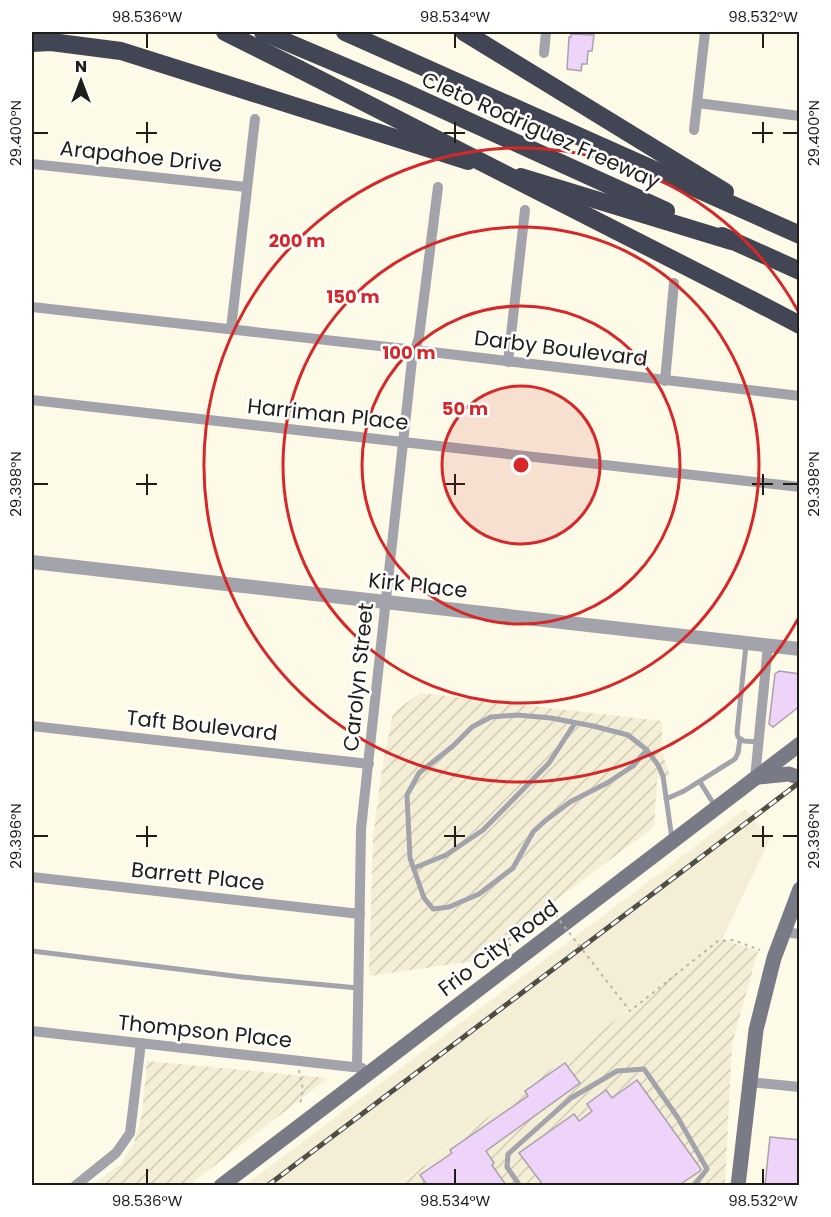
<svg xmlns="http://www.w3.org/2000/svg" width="831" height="1217" viewBox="0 0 831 1217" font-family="Poppins,sans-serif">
  <defs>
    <pattern id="industrial-furrows" width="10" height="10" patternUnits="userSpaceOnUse" patternTransform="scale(1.5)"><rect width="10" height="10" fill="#f3eed5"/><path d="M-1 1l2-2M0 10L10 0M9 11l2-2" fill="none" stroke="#d0ccb6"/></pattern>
  </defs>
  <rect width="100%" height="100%" fill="#fdfae8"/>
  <polygon fill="#f3eed5" points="745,809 770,839 722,939 397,1185 245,1185"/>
  <g fill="url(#industrial-furrows)">
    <polygon points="420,693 662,721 662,751 670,776 657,779 654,827 474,961 369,976 373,837 382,769 393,713"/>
    <polygon points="722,939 758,951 732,1044 725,1185 397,1186"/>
    <polygon points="147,1061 328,1078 189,1185 92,1185 121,1164 134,1143 142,1115"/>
  </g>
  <g fill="#edd4f8" stroke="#aba0af" stroke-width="1.5">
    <polygon points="571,34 594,35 592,51 588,51 587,64 582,64 581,71 567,69 569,37 571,37"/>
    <polygon points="779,671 800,674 800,706 773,727 769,724 775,674"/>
    <polygon points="565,1063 580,1083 486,1151 494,1163 492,1165 506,1185 427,1185 420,1175 452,1153 450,1150 528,1096 525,1091"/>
    <polygon points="637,1080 701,1169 700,1171 679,1185 543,1185 519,1153 574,1114 579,1121 592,1111 587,1104 606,1090 612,1098"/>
    <polygon points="770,1137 800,1140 800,1185 765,1185"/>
  </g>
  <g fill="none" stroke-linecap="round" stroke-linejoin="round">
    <g stroke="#b8b5a7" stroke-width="2" stroke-dasharray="3 4.5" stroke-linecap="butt">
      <polyline points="509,939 506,941 511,946"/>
      <polyline points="669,980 718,941 733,940 760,950"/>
      <polyline points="299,1070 303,1090 300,1105"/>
    </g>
    <g stroke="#a2a3ab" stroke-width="5">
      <polyline points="746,645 737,733 738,737 744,741 758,742"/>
      <polyline points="647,750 633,766 607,783 570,802 546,820 533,832 513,868 479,894 449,907 433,909 424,898 410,858 407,795 419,773 453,746 472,727 491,717 517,715 551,718 593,726 628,735 647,750 658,765 663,776 672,839"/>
      <polyline points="700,782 715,806"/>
      <polyline points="666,799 684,791 735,759 738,753 740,739"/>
      <polyline points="414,868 446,855 483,830 549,763 575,723"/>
      <polyline points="32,951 242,977 358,988"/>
      <polyline points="520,1186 507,1167 508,1154 571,1098 617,1071 644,1069 678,1118 707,1169 694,1186"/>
    </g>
    <g stroke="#a2a3ab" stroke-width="10">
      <polyline points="544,53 546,32"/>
      <polyline points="697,103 800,116"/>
      <polyline points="694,130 705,32"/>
      <polyline points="32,164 246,187"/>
      <polyline points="32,307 415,350 800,396"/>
      <polyline points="231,329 255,119"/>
      <polyline points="508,362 525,210"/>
      <polyline points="665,381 674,283"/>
      <polyline points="32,400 800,487"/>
      <polyline points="32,726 369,764"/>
      <polyline points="755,778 768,645"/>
      <polyline points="32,877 360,914"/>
      <polyline points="783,932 800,934"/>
      <polyline points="32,1031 362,1068"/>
      <polyline points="357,1067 361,829 412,360 419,337 438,187"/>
      <polyline points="749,1082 800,1087"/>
      <polyline points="75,1186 116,1153 130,1133 141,1043"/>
    </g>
    <polyline stroke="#a2a3ab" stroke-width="14" points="32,562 800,649"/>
    <g stroke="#787a85" stroke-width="15">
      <polyline points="758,777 789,774 800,778"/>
      <polyline points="221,1186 800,744"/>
      <polyline points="738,1186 756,1030 774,958 800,889"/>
    </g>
    <g stroke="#424553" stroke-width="18">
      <polyline points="225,32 299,69"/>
      <polyline points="263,32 400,90 666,211"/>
      <polyline points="345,32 800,235"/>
      <polyline points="464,32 725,192"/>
      <polyline points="32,43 51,42 121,51 468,161"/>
      <polyline points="521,177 731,241"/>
      <polyline points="722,236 800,271"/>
      <polyline points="752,300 800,325"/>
    </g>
    <g stroke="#4f4d44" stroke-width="5">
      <polyline id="rail" points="267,1186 800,782"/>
    </g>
    <use href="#rail" stroke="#fff" stroke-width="3" stroke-dasharray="9" stroke-linecap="butt"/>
    <polyline stroke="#b8b5a7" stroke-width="2" stroke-dasharray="3 4.5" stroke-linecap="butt" points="509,939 550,908 630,1011 669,980"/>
    <polyline stroke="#424553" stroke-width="18" points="299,69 752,300"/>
  </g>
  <path fill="none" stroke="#1f1d17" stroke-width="2" d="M147,33V48M455,33V48M763,33V48M147,122V143M455,122V143M763,122V143M33,133H48M136,133H157M444,133H465M752,133H773M783,133H798M147,474V495M455,474V495M763,474V495M33,484H48M136,484H157M444,484H465M752,484H773M783,484H798M147,826V847M455,826V847M763,826V847M33,836H48M136,836H157M444,836H465M752,836H773M783,836H798M147,1169V1184M455,1169V1184M763,1169V1184"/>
  <circle cx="521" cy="465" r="79" fill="#d62828" fill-opacity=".12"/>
  <g fill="none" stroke="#d62828" stroke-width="3">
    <circle cx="521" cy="465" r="79"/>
    <circle cx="521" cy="465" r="159"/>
    <circle cx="521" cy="465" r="238"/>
    <path d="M798 619A317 317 0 1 1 798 311"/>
  </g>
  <g text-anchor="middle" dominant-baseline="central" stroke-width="5" stroke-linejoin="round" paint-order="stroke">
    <g font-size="21" fill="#1f1d17" stroke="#fff">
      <text transform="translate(541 130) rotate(24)">Cleto Rodriguez Freeway</text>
      <text transform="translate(141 156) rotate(6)">Arapahoe Drive</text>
      <text transform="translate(561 348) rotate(7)">Darby Boulevard</text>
      <text transform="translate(328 414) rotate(6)">Harriman Place</text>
      <text transform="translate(418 585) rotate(6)">Kirk Place</text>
      <text transform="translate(358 677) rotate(-84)">Carolyn Street</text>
      <text transform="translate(202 725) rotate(6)">Taft Boulevard</text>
      <text transform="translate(198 876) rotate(6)">Barrett Place</text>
      <text transform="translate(498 948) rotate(-37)">Frio City Road</text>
      <text transform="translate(205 1031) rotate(6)">Thompson Place</text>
    </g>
  </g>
  <circle cx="521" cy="465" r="9" fill="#d62828" stroke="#fff" stroke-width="3"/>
  <g font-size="18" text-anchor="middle" font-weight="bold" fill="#d62828" stroke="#fff" stroke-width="5" stroke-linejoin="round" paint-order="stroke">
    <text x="297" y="247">200 m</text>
    <text x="353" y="303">150 m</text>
    <text x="409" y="359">100 m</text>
    <text x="465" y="415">50 m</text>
  </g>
  <rect width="831" height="1217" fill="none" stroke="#ffffff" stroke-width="66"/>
  <g transform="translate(81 81)" stroke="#ffffff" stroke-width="4.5" paint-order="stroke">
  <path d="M0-4.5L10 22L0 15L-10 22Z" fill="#1f1d17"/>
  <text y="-9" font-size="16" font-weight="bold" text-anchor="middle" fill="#1f1d17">N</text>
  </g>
  <rect x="33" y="33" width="765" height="1151" fill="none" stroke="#1f1d17" stroke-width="2"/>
  <g font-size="15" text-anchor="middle" fill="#1f1d17">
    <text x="147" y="22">98.536°W</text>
    <text x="455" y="22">98.534°W</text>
    <text x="763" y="22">98.532°W</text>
    <text transform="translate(16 133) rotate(-90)" y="5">29.400°N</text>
    <text transform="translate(814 133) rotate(-90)" y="5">29.400°N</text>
    <text transform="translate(16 484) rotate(-90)" y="5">29.398°N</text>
    <text transform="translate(814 484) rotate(-90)" y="5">29.398°N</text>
    <text transform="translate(16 836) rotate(-90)" y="5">29.396°N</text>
    <text transform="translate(814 836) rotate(-90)" y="5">29.396°N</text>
    <text x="147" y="1206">98.536°W</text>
    <text x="455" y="1206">98.534°W</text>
    <text x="763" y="1206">98.532°W</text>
  </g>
</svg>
